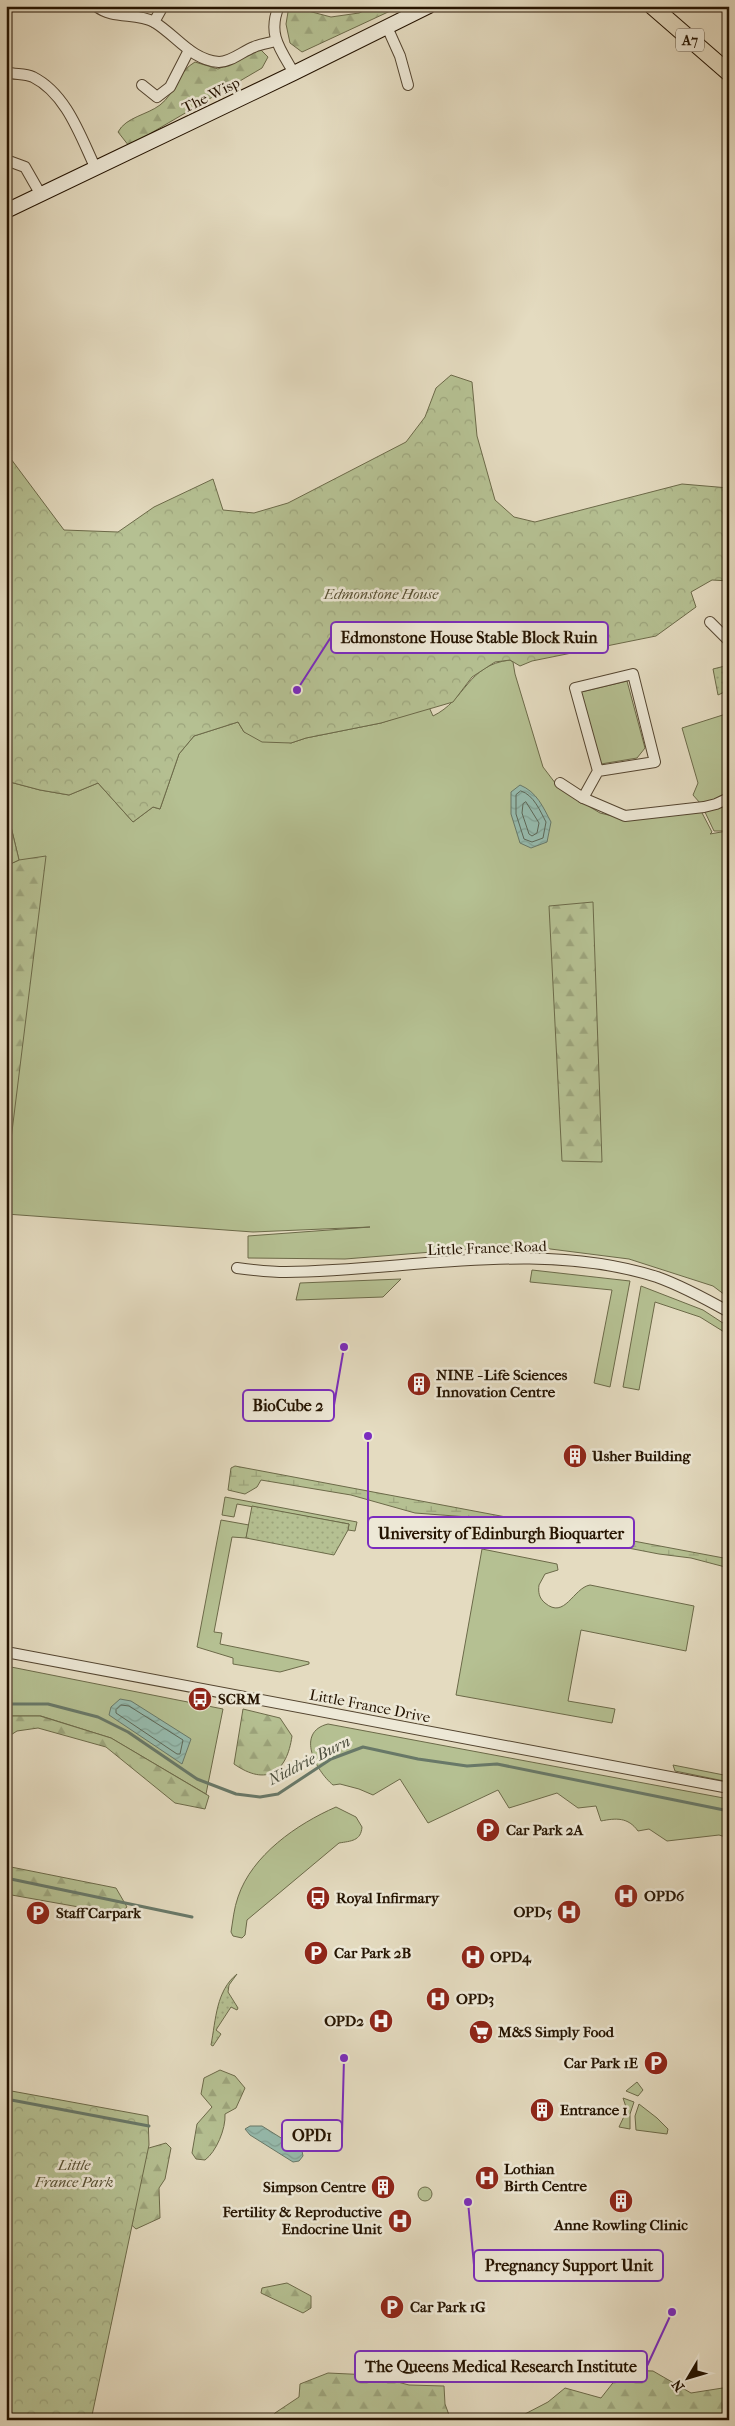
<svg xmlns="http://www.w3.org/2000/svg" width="735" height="2426" viewBox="0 0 735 2426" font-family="'IM FELL French Canon',serif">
  <defs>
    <pattern id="forest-firs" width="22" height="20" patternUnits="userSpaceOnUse" patternTransform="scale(1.25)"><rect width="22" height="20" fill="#b5c092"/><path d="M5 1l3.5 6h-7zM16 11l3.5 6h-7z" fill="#9ca47c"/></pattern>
    <pattern id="wetland-marsh" width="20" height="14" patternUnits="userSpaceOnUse" patternTransform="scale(1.25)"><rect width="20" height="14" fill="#b5c092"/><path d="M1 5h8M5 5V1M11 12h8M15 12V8" fill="none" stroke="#9ca47c"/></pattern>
    <pattern id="park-crowns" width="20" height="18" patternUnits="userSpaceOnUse" patternTransform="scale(1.25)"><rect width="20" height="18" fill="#b5c092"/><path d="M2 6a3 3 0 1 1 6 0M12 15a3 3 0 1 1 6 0" fill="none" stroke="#9ca47c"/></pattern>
    <pattern id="garden-dots" width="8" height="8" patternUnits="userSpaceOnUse" patternTransform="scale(1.25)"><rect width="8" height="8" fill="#b5c092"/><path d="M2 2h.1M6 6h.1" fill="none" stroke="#9ca47c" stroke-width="1.8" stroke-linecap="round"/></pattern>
    <pattern id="water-waves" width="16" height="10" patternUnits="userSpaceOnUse" patternTransform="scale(1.25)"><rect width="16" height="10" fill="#96bbae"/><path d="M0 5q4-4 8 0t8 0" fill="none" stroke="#81a094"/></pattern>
  </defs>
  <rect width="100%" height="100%" fill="#e4dbc0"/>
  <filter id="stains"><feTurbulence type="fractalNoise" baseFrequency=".004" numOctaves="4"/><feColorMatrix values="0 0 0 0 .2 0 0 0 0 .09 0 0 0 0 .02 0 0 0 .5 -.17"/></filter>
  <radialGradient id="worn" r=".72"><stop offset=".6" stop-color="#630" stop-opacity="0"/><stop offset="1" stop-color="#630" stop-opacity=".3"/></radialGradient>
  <g fill="#b5c092" stroke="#6c6a49">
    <path d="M510,660L513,662L515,674L543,767L559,788L600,813L625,819L701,811L712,832L710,834L727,831H714L704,810L729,803V1298L713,1286L629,1259L519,1245L345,1259L248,1258V1236L370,1227L253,1232L6,1214V866L19,860L6,806V781L40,790L69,795L98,783L133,822L153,807L160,809L179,754L194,736L238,722L244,732L291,743L306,738L381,723L429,707L433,716C466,700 467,665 510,660Z"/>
    <polygon points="627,681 645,748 637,758 601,764 581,692"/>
    <polygon points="729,713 729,791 713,800 700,803 693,795 698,783 682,728"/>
    <polygon points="532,1270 630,1281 610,1387 594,1383 612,1290 530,1282"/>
    <polygon points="401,1279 383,1297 296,1300 300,1283"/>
    <polygon points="641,1286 703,1310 729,1327 729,1335 700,1317 655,1302 639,1390 623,1387"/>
    <polygon points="225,1497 357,1522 355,1531 348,1530 349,1524 237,1504 234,1517 222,1515"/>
    <polygon points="221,1520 249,1525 246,1538 232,1537 214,1632 222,1633 220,1644 309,1662 309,1664 280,1672 233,1664 233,1658 197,1647"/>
    <path d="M482,1549L557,1564L558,1570L545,1574L539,1585C538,1592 539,1598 545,1603C565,1620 573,1588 590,1585L694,1606L686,1651L581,1630L568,1701L615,1709L612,1723L456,1695Z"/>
    <polygon points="6,1666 223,1709 206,1794 111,1738 41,1716 6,1716"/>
    <path d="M328,1724L729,1799V1838L719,1835L667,1841L649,1829L638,1831C628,1817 616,1818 601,1821L596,1806L578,1808L557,1793L509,1808L498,1790L428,1823L400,1779L373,1795L359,1789L340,1784L333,1785C316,1771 295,1732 328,1724Z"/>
    <polygon points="673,1765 729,1776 729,1782 675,1771"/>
    <path d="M336,1807L356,1817L362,1827C361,1841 351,1841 339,1843L247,1920L245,1935L242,1938L233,1936L231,1932C233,1920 234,1908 238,1897C252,1855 297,1824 336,1807Z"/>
    <polygon points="637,2082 643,2090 638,2096 626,2091"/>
    <polygon points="623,2098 634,2102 630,2114 630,2129 619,2127 627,2110"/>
    <polygon points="639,2104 657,2118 668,2129 667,2134 636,2130 635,2116"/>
    <circle cx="425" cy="2194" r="7"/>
  </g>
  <g fill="url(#forest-firs)" stroke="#6c6a49">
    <polygon points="289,6 331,17 359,13 374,6 401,6 302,52 290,43 286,24"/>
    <path d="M260,49L268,57L262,68L129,146L118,132C126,117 147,115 160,105C175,94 178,71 195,62L218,69Z"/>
    <polygon points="46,856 6,1180 6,866 19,860"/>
    <polygon points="593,902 602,1162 562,1161 549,906"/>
    <path d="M243,1709L280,1718L292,1736C287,1772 267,1787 234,1764Z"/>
    <polygon points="6,1716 40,1716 111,1738 209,1796 205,1809 175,1803 106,1747 38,1728 17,1731 6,1738"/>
    <polygon points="6,1866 116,1888 127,1907 118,1914 6,1894"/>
    <path d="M220,2070L235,2076L245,2088L236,2108L225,2114C226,2129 216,2152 205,2160L196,2159L192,2153L197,2124L212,2107L201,2094L204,2078Z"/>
    <polygon points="166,2143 171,2148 165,2179 159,2188 160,2218 136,2229 126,2220 142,2150"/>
    <polygon points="287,2283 311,2296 311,2308 303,2313 261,2293 262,2288"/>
    <polygon points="623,2370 653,2371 691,2393 729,2387 729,2420 270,2420 275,2413 299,2397 300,2384 328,2373 371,2375 409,2385 444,2386 445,2404 449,2415 525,2414 548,2402 565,2388 601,2398"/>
  </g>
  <polygon fill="url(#wetland-marsh)" stroke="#6c6a49" points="235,1466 729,1559 729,1568 691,1558 659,1554 468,1517 415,1513 351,1495 261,1480 257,1487 245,1494 228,1490 231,1468"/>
  <g fill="url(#park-crowns)" stroke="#6c6a49">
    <polygon points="451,375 472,382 477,436 495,500 514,517 535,522 682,484 729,488 729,581 712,580 691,592 696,607 656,636 532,661 520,666 510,660 495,662 472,677 453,702 381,723 306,738 291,743 262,742 244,732 238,722 194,736 179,754 160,809 153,807 133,822 98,783 69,795 40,790 6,781 6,447 11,459 64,530 118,532 154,507 213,479 223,510 254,513 288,503 406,442 425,417 436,388"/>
    <polygon points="6,806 19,860 6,866"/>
    <polygon points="6,2090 148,2116 149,2145 91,2420 6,2420"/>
  </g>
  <g fill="url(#garden-dots)" stroke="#6c6a49">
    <polygon points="729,665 729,690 718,695 713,669"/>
    <polygon points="252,1506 349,1524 348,1530 334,1555 246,1538"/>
    <path d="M237,1974L229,1985L228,1992L238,2008L237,2010L231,2007L216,2030L221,2034L213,2046L211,2045C216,2019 216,1991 237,1974Z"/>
  </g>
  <g fill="url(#water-waves)" stroke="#687868">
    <path d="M520,785C537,792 543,807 551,822L547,842L531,848L520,843L511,814V792Z"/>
    <polygon points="120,1699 131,1701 191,1739 182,1764 109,1715 111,1707"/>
    <polygon points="250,2126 262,2126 302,2151 303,2156 299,2161 293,2162 250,2135 245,2129"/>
  </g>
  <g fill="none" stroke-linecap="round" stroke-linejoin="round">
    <g stroke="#5d6757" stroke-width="1">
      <path d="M521,791C534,795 540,811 546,822L543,838L532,842L524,839L516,814V795Z"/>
      <polygon points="526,802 539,823 537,833 532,836 529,834 522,813 523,804"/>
      <polygon points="121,1705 129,1706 183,1740 180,1754 177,1754 116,1713 116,1710"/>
    </g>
    <g stroke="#687868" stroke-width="3">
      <polyline points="6,1704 48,1704 98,1717 128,1732 197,1779 236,1794 260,1797 278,1794 331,1759 363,1747 418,1759 467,1766 497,1764 729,1811"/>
      <polyline points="6,1878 192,1917"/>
      <polyline points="6,2099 149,2126"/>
    </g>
    <g stroke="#544530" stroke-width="12">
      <g id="street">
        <path d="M96,6C113,20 136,12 154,22C176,35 191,60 219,62C231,62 243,51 254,47C260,44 269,43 276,41"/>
        <path d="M279,6C267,34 280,49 294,73"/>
        <polyline points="332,6 333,6"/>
        <polyline points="154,22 163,6"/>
        <polyline points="387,27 400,56 408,85"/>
        <path d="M6,72C15,75 24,73 33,77C67,94 81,138 96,169"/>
        <polyline points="142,85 157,97 170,87 189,50"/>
        <polyline points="6,160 25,167 41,195"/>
        <polyline points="710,622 729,641"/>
        <polyline points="560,783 583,798 625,816 704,807 716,804 729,798"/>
        <polyline points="583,798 598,771 575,688 633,674 655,762 598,771"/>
        <path d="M237,1268C253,1270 270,1272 286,1272C408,1271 538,1239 657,1277C682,1286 706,1299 729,1312"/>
        <polyline points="6,1652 729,1788"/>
      </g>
    </g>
    <g stroke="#241300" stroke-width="16">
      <polyline id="secondary" points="6,211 294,73 429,6"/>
    </g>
    <g stroke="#241300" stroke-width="18">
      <polyline id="primary" points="652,6 729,73"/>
    </g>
    <use href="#street" stroke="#ede8d6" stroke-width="10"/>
    <use href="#secondary" stroke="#ede8d6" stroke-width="14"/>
    <use href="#primary" stroke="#e4dbc0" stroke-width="16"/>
  </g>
  <defs>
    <g id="building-disc" transform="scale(1.25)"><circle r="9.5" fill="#8f2418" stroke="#ede8d6"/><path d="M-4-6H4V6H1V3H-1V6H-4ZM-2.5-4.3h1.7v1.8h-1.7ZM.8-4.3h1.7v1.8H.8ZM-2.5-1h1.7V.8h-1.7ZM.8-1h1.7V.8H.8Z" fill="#fff"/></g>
    <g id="bus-disc" transform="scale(1.25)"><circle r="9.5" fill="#8f2418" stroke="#ede8d6"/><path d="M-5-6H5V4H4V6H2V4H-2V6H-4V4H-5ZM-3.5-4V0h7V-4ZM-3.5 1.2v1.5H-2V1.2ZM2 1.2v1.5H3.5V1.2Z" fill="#fff"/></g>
    <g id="parking-disc" transform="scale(1.25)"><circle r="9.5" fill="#8f2418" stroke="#ede8d6"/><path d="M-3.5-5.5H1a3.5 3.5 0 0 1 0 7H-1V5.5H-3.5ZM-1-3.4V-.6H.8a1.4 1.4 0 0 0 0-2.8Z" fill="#fff"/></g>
    <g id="hospital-disc" transform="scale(1.25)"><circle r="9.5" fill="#8f2418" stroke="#ede8d6"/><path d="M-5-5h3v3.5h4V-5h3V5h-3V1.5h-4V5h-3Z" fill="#fff"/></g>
    <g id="supermarket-disc" transform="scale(1.25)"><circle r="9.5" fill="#8f2418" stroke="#ede8d6"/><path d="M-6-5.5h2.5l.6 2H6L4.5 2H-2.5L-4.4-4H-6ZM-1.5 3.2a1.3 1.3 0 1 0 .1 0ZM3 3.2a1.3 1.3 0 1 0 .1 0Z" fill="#fff"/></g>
  </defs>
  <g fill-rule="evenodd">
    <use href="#building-disc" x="419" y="1384"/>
    <use href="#building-disc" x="575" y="1456"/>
    <use href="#bus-disc" x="200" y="1699"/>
    <use href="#parking-disc" x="488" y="1830"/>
    <use href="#hospital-disc" x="626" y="1896"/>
    <use href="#bus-disc" x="318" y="1898"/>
    <use href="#hospital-disc" x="569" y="1912"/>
    <use href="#parking-disc" x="38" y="1913"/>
    <use href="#parking-disc" x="316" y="1953"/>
    <use href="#hospital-disc" x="473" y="1957"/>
    <use href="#hospital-disc" x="438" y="1999"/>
    <use href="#hospital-disc" x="381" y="2021"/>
    <use href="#supermarket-disc" x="481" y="2032"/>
    <use href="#parking-disc" x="656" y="2063"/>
    <use href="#building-disc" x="542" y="2110"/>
    <use href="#hospital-disc" x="487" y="2178"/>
    <use href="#building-disc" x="383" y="2187"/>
    <use href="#building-disc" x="621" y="2201"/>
    <use href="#hospital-disc" x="400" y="2221"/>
    <use href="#parking-disc" x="392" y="2307"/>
  </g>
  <g text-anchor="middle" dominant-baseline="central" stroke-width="5" stroke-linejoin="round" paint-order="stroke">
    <rect fill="#ede8d6" stroke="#605340" stroke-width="1" x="676" y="28.5" width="28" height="23" rx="4"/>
    <g font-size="14" font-weight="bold" fill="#241300">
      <text x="690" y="40">A7</text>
    </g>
    <g font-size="15" fill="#241300" stroke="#ede8d6">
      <text transform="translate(211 95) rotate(-26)">The Wisp</text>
      <text transform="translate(487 1248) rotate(-2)">Little France Road</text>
      <text transform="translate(370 1706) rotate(11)">Little France Drive</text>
    </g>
    <g font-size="15" font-style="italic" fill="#575033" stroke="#ede8d6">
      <text x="381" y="594">Edmonstone House</text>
      <text x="74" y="2165">Little<tspan x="74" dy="17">France Park</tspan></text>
    </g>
    <g font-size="15" font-weight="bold" fill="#241300" stroke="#ede8d6" text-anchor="start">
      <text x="436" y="1375">NINE - Life Sciences<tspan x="436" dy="17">Innovation Centre</tspan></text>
      <text x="592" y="1456">Usher Building</text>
      <text x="218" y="1699">SCRM</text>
      <text x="506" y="1830">Car Park 2A</text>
      <text x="644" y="1896">OPD6</text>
      <text x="336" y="1898">Royal Infirmary</text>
      <text x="552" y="1912" text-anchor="end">OPD5</text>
      <text x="56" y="1913">Staff Carpark</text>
      <text x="334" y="1953">Car Park 2B</text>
      <text x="490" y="1957">OPD4</text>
      <text x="456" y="1999">OPD3</text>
      <text x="364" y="2021" text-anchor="end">OPD2</text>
      <text x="498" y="2032">M&amp;S Simply Food</text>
      <text x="638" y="2063" text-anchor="end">Car Park 1E</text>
      <text x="560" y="2110">Entrance 1</text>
      <text x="504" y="2169">Lothian<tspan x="504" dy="17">Birth Centre</tspan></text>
      <text x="366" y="2187" text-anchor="end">Simpson Centre</text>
      <text x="382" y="2212" text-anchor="end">Fertility &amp; Reproductive<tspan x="382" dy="17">Endocrine Unit</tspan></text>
      <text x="621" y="2225" text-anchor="middle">Anne Rowling Clinic</text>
      <text x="410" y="2307">Car Park 1G</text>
    </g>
    <g font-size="16" font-style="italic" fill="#4c4e3d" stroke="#ede8d6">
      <text transform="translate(309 1760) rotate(-27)">Niddrie Burn</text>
    </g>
  </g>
  <path fill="none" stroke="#7b2cbf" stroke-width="2" d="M297 690L331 637M344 1347L334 1405M368 1436L368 1533M344 2058L342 2135M468 2202L474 2265M672 2312L647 2366"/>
  <g fill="#7b2cbf" stroke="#ede8d6" stroke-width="2">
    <circle cx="297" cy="690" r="5"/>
    <circle cx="344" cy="1347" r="5"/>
    <circle cx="368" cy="1436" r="5"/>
    <circle cx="344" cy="2058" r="5"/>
    <circle cx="468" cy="2202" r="5"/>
    <circle cx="672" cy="2312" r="5"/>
  </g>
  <g fill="#ede8d6" stroke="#7b2cbf" stroke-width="2">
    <rect x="331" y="622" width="277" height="31" rx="5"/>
    <rect x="243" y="1390" width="91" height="31" rx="5"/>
    <rect x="368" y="1517" width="266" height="31" rx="5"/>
    <rect x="282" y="2120" width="60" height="31" rx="5"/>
    <rect x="474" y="2250" width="189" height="31" rx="5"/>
    <rect x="355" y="2351" width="292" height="31" rx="5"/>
  </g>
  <g font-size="16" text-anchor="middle" font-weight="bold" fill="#241300">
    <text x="469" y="643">Edmonstone House Stable Block Ruin</text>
    <text x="288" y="1411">BioCube 2</text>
    <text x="501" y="1539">University of Edinburgh Bioquarter</text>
    <text x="312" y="2141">OPD1</text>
    <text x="569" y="2271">Pregnancy Support Unit</text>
    <text x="501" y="2372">The Queens Medical Research Institute</text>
  </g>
  <rect width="735" height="2426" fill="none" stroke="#e4dbc0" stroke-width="25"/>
  <rect x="8" y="8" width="720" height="2411" fill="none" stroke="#241300" stroke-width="2.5"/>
  <rect x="12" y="12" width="710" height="2401" fill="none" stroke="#241300"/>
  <g transform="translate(688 2378) rotate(232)" stroke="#ede8d6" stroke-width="4" paint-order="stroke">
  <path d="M0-4L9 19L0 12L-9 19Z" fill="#241300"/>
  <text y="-8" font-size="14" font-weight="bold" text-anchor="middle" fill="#241300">N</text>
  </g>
  <rect width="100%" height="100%" filter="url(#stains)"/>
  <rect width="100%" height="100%" fill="url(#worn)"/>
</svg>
